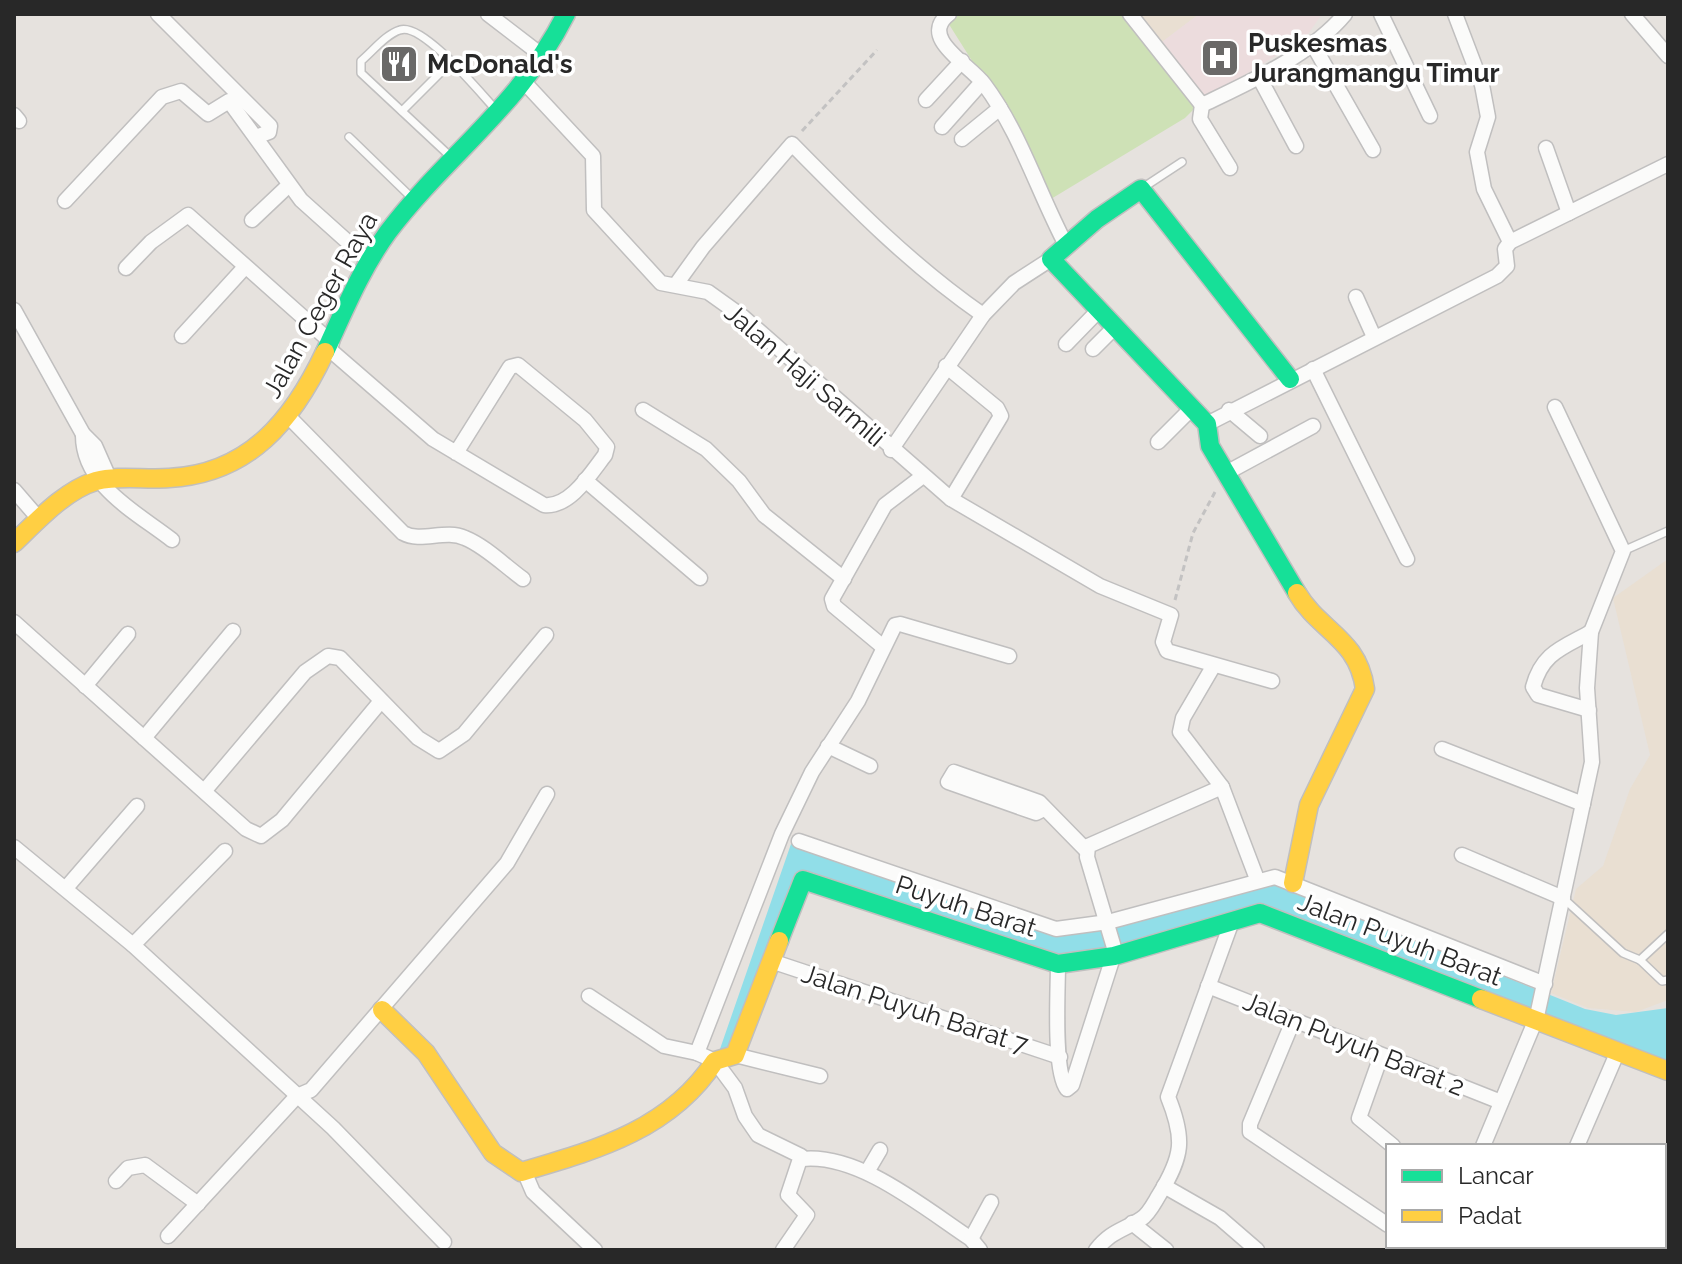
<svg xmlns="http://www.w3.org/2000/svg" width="1682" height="1264" viewBox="0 0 1682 1264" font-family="Raleway,sans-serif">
  <rect width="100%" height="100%" fill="#e6e2de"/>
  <g fill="#e9dfd2">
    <polygon points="1134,14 1199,14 1158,45"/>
    <polygon points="1668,559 1668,1000 1636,1012 1588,1008 1551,993 1576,889 1603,866 1630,789 1650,755 1613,598"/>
  </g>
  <polygon fill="#ecdcdd" points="1199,14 1322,14 1306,37 1201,102 1158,45"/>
  <polygon fill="#cee1b6" points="951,14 1134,14 1201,102 1185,118 1046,202 1003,110 945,18"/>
  <polygon fill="#91dee8" points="791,844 1055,935 1109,930 1271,883 1585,1009 1616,1015 1668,1008 1668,1063 1264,907 1114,948 1062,958 800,871 734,1055 720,1049"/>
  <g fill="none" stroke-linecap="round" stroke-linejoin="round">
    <g stroke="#c0bfbf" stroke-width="10">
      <g id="lane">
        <polyline points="402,111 451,62"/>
        <polyline points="349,137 413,199"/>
        <path d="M452,158L361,73V61C372,52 386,34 400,30C423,22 481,94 498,112"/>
        <polyline points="1144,187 1182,162"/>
        <polyline points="1623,551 1668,531"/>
        <polyline points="1563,898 1623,953 1640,960 1662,981 1668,980"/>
        <polyline points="1640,960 1668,934"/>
      </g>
    </g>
    <g stroke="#c0bfbf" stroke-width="17">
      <g id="street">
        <polyline points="158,14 270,126 269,132 256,137"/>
        <polyline points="488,14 544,57"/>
        <path d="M949,14C918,38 969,64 984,84C1020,132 1038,192 1066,245"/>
        <path d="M1130,14L1202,105C1250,82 1311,55 1345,14"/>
        <polyline points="1381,14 1430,116"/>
        <polyline points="1455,14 1482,85 1488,117 1477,152 1484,189 1510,242"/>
        <polyline points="1632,14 1668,56"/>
        <polyline points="1312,43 1373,150"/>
        <polyline points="1259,77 1296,146"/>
        <polyline points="525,83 593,156 594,210 661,283 708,292 743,317 951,499 1100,586 1171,615 1163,642 1167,651 1272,681"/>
        <polyline points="926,100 962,61"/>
        <polyline points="1202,105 1200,119 1230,168"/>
        <polyline points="14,115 19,121"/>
        <polyline points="942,127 982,82"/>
        <polyline points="962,139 1000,108"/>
        <polyline points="1546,148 1569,213"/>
        <polyline points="65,201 162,97 181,91 208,114 229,101 301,200 369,261"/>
        <polyline points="252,220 289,185"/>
        <polyline points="126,268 151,242 188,215 332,343"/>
        <path d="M677,283L703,247L792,144C853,206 911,265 983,315"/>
        <polyline points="1356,297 1374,337"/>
        <polyline points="14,310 83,434 95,446 110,480"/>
        <polyline points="182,336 245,267"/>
        <polyline points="1066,344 1099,310"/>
        <path d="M329,349L433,439L544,505C570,508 591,473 605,455L607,447L585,420L518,365L510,367L456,453"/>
        <polyline points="1093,349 1115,327"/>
        <polyline points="946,366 997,408 1001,416 951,499"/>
        <polyline points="1313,369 1407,559"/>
        <polyline points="643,410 706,449 739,481 764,515 844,579"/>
        <polyline points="1229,410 1260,436"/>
        <path d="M289,417L403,533C421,543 445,529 465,538C485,546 505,566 523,579"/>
        <polyline points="1207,424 1497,276 1507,266 1505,249 1510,242 1668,164"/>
        <path d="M83,434C82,485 136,512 172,540"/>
        <polyline points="1158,442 1192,408"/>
        <polyline points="891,450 983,315 1014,283 1051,259"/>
        <polyline points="1228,472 1313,426"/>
        <polyline points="585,480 700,578"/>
        <polyline points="14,490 39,519"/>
        <polyline points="14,622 246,829 261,836 282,820 381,701"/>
        <polyline points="882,646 834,606 832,599 885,505 923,476"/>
        <polyline points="1214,665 1183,718 1180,732 1222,787"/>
        <polyline points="85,686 128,634"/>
        <path d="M1589,710L1538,695L1533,687C1542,653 1562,648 1591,632"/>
        <polyline points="144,738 233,631"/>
        <polyline points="828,746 870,766"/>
        <polyline points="1442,749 1583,804"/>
        <polyline points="206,789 305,672 328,656 340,658 418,738 439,751 464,734 546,635"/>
        <polyline points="1044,809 1036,813 948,782 954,772 1039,802 1087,851"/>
        <polyline points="799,841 1056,929 1108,922 1275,877 1545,984"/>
        <polyline points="14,847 133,945 333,1128 444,1242"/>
        <polyline points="1462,855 1563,898"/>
        <polyline points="66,888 137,806"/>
        <polyline points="133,945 225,851"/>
        <polyline points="771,961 1060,1057"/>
        <path d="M1058,964C1058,989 1053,1072 1067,1089L1072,1085L1115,951L1087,857L1088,846L1222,787L1257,879"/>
        <polyline points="1208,986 1501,1102"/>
        <polyline points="589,996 664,1046 697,1053 715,1061 735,1088 745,1116 758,1135 801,1156 788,1195 807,1215 783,1250"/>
        <polyline points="1537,1016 1592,762 1587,688 1591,632 1623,551 1555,407"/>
        <polyline points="1293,1021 1250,1124 1250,1132 1388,1225"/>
        <polyline points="697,1053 782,834 812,772 858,701 895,625 900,624 1009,656"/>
        <polyline points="735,1055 820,1076"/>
        <polyline points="1381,1056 1359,1118 1393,1146"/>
        <polyline points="1483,1146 1536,1019"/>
        <polyline points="1577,1146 1618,1051"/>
        <path d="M802,1159C859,1153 924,1208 971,1239L980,1250"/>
        <polyline points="524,1171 533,1192 595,1250"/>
        <polyline points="867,1172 880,1150"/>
        <polyline points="116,1181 128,1168 145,1165 198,1204"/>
        <polyline points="1664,1183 1668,1174"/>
        <polyline points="1164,1186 1220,1218 1257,1250"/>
        <polyline points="1132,1223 1166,1250"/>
        <polyline points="168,1236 297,1096 311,1090 507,863 547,794"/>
        <polyline points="971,1239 991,1202"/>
        <path d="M1096,1250C1111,1231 1122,1231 1141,1219C1149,1214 1154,1203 1159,1195C1183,1156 1185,1139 1168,1097L1232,921"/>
        <polyline points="1438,1250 1440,1246"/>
        <polyline points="1535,1250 1536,1246"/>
        <polyline points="1635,1250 1636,1246"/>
      </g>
    </g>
    <g stroke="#c0bfbf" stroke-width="21">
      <g id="fast">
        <path d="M325,352C344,311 361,269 388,232C449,152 518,109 566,14"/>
        <polyline points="1290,379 1141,189 1097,219 1051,259 1207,424 1210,446 1297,593"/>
        <polyline points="779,941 803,880 1058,964 1114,956 1260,913 1481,999"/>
      </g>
    </g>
    <g stroke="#c0bfbf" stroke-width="21">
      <g id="slow">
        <path d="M14,543C37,521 65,490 96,481C119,475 146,480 169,478C249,474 293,420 325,352"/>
        <path d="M1293,883L1309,805L1365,689C1358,638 1319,631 1297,593"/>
        <polyline points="1481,999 1668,1071"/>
        <path d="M382,1010L426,1053L493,1153L521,1172C596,1150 670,1130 715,1061L735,1055L779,941"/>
      </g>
    </g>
    <g stroke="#c3c2c2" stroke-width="3" stroke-dasharray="6 4" stroke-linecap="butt">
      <polyline points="802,131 877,50"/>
      <polyline points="1175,600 1193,533 1215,492"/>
    </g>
    <use href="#lane" stroke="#fbfbfa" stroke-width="7"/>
    <use href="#street" stroke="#fbfbfa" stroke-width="14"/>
    <use href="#fast" stroke="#16e098" stroke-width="18"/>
    <use href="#slow" stroke="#ffcf43" stroke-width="18"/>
  </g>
  <defs>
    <g id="hospital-square" transform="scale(2)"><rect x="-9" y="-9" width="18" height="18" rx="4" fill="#6a6968" stroke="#fff"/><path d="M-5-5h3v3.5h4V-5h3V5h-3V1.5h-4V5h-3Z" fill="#fff"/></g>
    <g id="restaurant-square" transform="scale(2)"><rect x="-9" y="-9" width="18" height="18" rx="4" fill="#6a6968" stroke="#fff"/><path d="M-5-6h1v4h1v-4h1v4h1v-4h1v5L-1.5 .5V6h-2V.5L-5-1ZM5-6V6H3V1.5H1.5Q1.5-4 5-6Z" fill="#fff"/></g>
  </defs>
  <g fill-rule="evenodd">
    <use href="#hospital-square" x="1220" y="58"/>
    <use href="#restaurant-square" x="399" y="64"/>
  </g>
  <g text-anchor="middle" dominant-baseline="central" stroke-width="7" stroke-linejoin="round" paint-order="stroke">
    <g font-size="26" font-weight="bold" fill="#282828" stroke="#fff" text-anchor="start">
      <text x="1248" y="43">Puskesmas<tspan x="1248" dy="30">Jurangmangu Timur</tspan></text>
      <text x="427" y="64">McDonald's</text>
    </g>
    <g font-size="26" fill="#282828" stroke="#fff">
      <text transform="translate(320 305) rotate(-61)">Jalan Ceger Raya</text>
      <text transform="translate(805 375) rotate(41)">Jalan Haji Sarmili</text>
      <text transform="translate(966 906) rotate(18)">Puyuh Barat</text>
      <text transform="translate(1400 939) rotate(21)">Jalan Puyuh Barat</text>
      <text transform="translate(915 1009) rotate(18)">Jalan Puyuh Barat 7</text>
      <text transform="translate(1354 1044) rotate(22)">Jalan Puyuh Barat 2</text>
    </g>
  </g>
  <rect width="1682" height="1264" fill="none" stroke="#282828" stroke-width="32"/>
  <rect x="1386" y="1144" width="280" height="104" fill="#ffffff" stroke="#a9a9a9" stroke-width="2"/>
  <rect x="1402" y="1170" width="40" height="12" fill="#16e098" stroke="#a9a9a9" stroke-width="2"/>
  <text x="1458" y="1184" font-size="24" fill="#282828">Lancar</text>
  <rect x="1402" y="1210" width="40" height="12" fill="#ffcf43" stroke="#a9a9a9" stroke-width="2"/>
  <text x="1458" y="1224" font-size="24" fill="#282828">Padat</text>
</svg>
